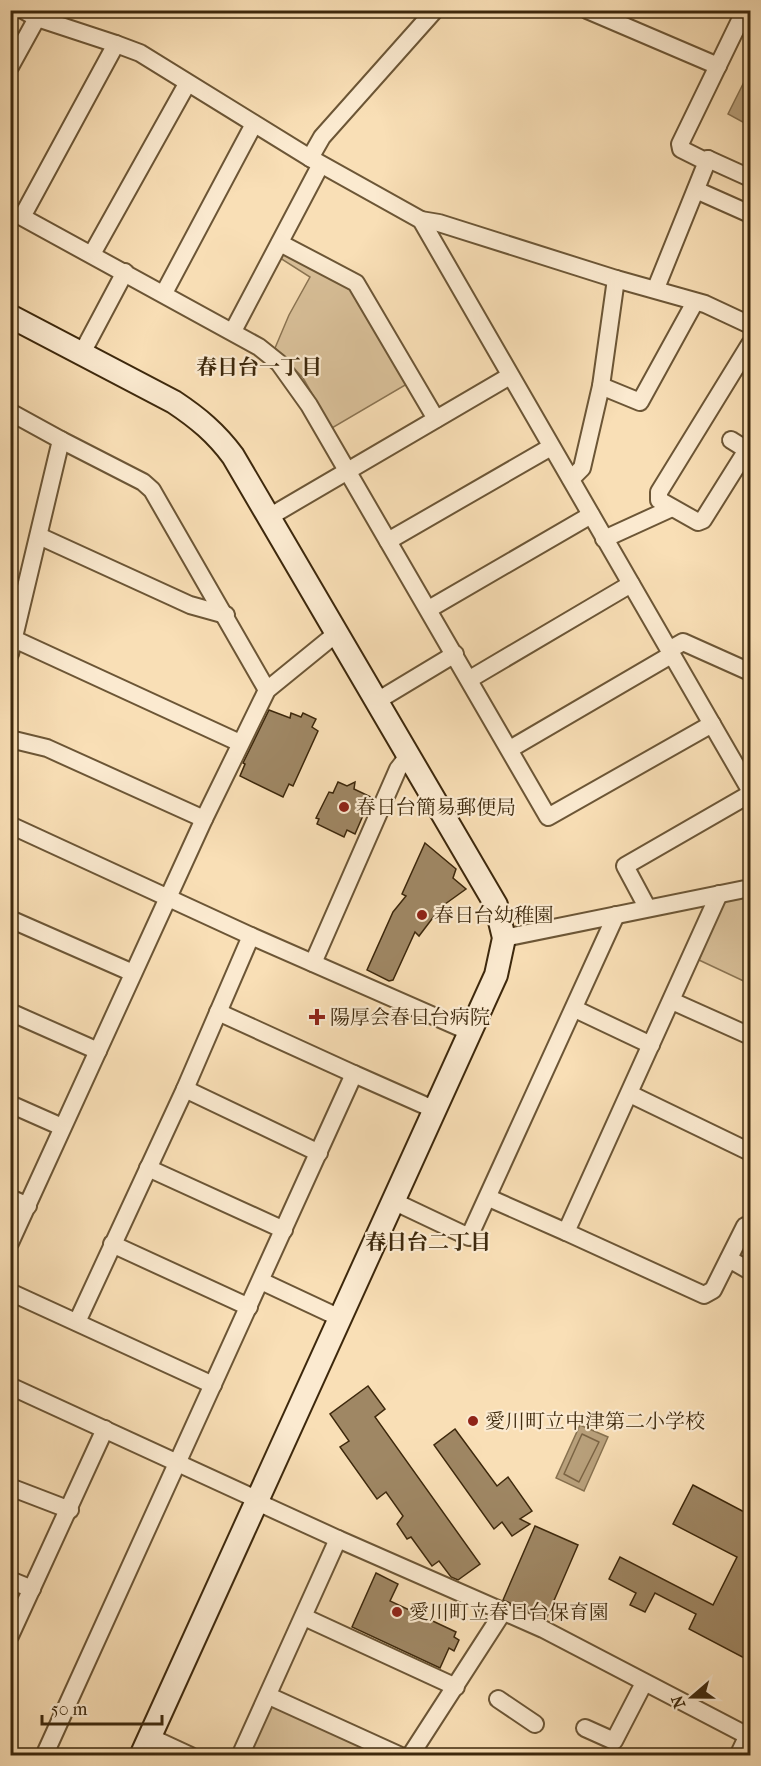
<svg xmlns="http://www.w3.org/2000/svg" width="761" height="1766" viewBox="0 0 761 1766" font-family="'IM FELL French Canon','Noto Serif JP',serif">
  <rect width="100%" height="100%" fill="#f9dfb6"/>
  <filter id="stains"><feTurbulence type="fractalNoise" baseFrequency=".00333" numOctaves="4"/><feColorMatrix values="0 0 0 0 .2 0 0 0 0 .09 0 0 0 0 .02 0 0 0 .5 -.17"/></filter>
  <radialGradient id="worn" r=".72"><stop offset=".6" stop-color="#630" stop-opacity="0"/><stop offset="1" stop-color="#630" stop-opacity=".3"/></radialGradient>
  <g fill="#d9c099" stroke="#8b7452" stroke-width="1.5">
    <polygon points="284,251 352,289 407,384 332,428 303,378 275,348 289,315 310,277 280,258"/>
    <polygon points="750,896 750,984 699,960 723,901"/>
    <polygon points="272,1705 381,1756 247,1756"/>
  </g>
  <g fill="#b9a17c" stroke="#87714f" stroke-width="1.5">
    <polygon points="750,70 750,126 728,114"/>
    <polygon points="580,1425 608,1437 584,1491 556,1478"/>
  </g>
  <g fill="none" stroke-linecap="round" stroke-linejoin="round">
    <polygon stroke="#7b6444" stroke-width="1.5" points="582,1434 599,1442 579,1482 564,1474"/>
  </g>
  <g fill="#9f8764" stroke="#3d280c" stroke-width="1.5">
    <polygon points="269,710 290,718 291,713 301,717 303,713 316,719 312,727 318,731 293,786 289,784 283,797 240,776 245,764 243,763"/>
    <polygon points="338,782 347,786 355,782 354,789 371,797 355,834 347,830 344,837 317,824 319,819 316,818 329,792 333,793"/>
    <polygon points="425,843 456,869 453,878 466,889 441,907 419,936 415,932 393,980 389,981 367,970 393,912 406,896 402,894"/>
    <polygon points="368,1386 385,1409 375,1417 480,1564 458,1580 451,1577 439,1561 432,1566 411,1537 407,1539 397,1524 403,1516 386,1492 377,1499 340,1447 349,1441 330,1414"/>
    <polygon points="455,1429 497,1486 508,1477 532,1511 520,1519 530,1524 512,1536 502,1522 494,1529 434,1445"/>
    <polygon points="693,1485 750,1515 750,1661 689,1629 696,1614 655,1593 645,1612 630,1605 636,1593 609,1579 620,1557 713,1605 737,1557 673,1524"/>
    <polygon points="535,1526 578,1545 546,1619 503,1600"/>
    <polygon points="376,1573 398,1584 390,1601 456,1632 454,1637 459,1640 454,1651 449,1648 440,1668 352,1627"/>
  </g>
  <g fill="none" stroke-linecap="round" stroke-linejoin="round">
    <g stroke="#6c5636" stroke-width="20">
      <g id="street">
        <polyline points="23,10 37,18 116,44"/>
        <polyline points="435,10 322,137 310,158 421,220 750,790"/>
        <polyline points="587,10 718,66"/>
        <polyline points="10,67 37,18"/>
        <polyline points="310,158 140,53 116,44 22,217 259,347 279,363 309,405 548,817 712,724"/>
        <polyline points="708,159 750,178"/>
        <polyline points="696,190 750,214"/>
        <polyline points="421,220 439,223 616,279"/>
        <polyline points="280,243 356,283 436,419"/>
        <polyline points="92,254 187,84"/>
        <polyline points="656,288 708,159 703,160 681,149 680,144 745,10"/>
        <polyline points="164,293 254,124"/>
        <polyline points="233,331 320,166"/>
        <polyline points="750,344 659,492 659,500 698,522 703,520 750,445"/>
        <polyline points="82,353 125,272"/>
        <polyline points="601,386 640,402 695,302"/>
        <polyline points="10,412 61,440 10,654"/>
        <polyline points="61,440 143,482 152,490 267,690"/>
        <polyline points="731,440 747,450"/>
        <polyline points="571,479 582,468 601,386 616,279 705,304 750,325"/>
        <polyline points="269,517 510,376"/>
        <polyline points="39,536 190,605 226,615"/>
        <polyline points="604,539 672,508"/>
        <polyline points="388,541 551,447"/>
        <polyline points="429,609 591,515"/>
        <polyline points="14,639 240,743"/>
        <polyline points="669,650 683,642 750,672"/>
        <polyline points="470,679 631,584"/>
        <polyline points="377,701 455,654"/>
        <polyline points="10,739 47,748 204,819"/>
        <polyline points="510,749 671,655"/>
        <polyline points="10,825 251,936 185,1089 77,1322"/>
        <polyline points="719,894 566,1232 704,1295 713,1290 745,1226 750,1229"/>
        <polyline points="647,907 625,866 750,794"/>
        <polyline points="10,919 133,973"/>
        <polyline points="251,936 470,1032"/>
        <polyline points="504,938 750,888"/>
        <polyline points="313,963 398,769 408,756"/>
        <polyline points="672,1001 750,1036"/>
        <polyline points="575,1009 651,1045"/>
        <polyline points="10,1012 98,1051"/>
        <polyline points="218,1012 354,1074"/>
        <polyline points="185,1089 319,1153"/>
        <polyline points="630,1094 750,1152"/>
        <polyline points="10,1104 62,1127"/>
        <polyline points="148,1168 284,1230"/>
        <polyline points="10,1198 28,1206"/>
        <polyline points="489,1198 566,1232"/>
        <polyline points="393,1201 469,1237 616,915"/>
        <polyline points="10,1243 204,819 267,690 337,633"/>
        <polyline points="112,1244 249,1307"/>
        <polyline points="729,1259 750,1271"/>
        <polyline points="261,1281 340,1318"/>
        <polyline points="10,1292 213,1385"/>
        <polyline points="10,1386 256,1499"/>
        <polyline points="10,1487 70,1510"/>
        <polyline points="255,1501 338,1539"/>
        <polyline points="10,1580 32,1589"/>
        <polyline points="304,1617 456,1687"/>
        <polyline points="10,1636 105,1429"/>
        <polyline points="269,1696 401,1756"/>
        <polyline points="498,1699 535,1724"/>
        <polyline points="585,1728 614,1741 644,1683"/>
        <polyline points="150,1737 191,1756"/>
        <polyline points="44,1756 354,1074 433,1109"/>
        <polyline points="240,1756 338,1539 543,1629 750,1737"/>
        <polyline points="410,1756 503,1612"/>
        <polyline points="738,1756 748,1735"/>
      </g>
    </g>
    <g stroke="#3d280c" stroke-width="26">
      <path id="secondary" d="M10,316L174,402C198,418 216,433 233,456L496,905L504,938L496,975L141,1756"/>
    </g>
    <use href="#street" stroke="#fbead0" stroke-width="16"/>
    <use href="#secondary" stroke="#fbead0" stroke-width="22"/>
  </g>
  <g fill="#8f2418" stroke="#fbead0" stroke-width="2">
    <circle cx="344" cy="807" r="6"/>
    <circle cx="422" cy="915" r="6"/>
    <path d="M314 1008h6v6h6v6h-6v6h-6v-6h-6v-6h6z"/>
    <circle cx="473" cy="1421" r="6"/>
    <circle cx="397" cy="1612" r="6"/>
  </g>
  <g text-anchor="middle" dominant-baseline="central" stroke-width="4.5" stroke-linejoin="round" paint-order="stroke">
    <g font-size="20" fill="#3d280c" stroke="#fbead0" text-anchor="start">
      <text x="356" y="807">春日台簡易郵便局</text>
      <text x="434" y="915">春日台幼稚園</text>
      <text x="330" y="1017">陽厚会春日台病院</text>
      <text x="485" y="1421">愛川町立中津第二小学校</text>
      <text x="409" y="1612">愛川町立春日台保育園</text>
    </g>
    <g font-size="21" font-weight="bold" fill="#3d280c" stroke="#fbead0">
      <text x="259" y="367">春日台一丁目</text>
      <text x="428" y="1242">春日台二丁目</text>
    </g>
  </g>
  <rect width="761" height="1766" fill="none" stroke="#f9dfb6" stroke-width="36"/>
  <rect x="12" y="12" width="737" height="1742" fill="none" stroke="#3d280c" stroke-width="3"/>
  <rect x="18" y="18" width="725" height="1730" fill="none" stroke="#3d280c" stroke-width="1.5"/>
  <g transform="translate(692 1697) rotate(250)" stroke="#fbead0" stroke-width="4.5" paint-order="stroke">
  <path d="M0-4.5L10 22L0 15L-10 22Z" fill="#3d280c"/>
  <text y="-9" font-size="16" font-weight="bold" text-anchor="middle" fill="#3d280c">N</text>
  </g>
  <path d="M42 1715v9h120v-9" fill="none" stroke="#3d280c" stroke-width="3"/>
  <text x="51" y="1715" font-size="18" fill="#3d280c" stroke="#fbead0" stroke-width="4.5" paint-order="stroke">50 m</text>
  <rect width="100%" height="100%" filter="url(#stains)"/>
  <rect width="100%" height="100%" fill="url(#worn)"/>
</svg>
